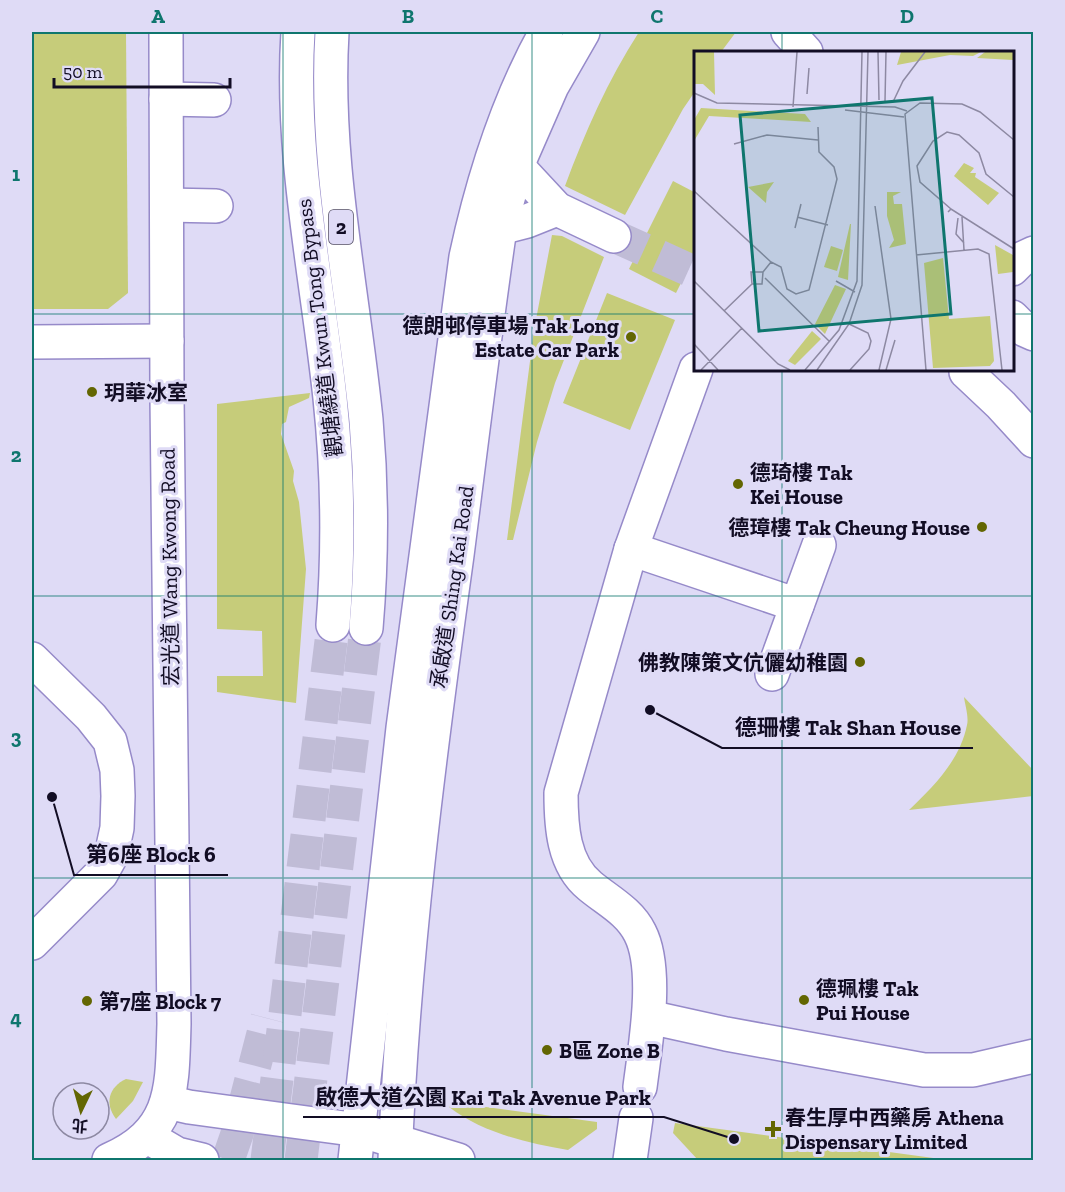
<svg xmlns="http://www.w3.org/2000/svg" width="1065" height="1192" viewBox="0 0 1065 1192" font-family="'Zilla Slab','Noto Sans TC',serif">
  <rect width="100%" height="100%" fill="#dfdbf6"/>
  <g fill="#c6cc7a">
    <polygon points="32,32 126,32 128,293 108,309 32,309"/>
    <path d="M639,32H736L721,52H696V90L683,109L625,215L565,186C585,132 608,80 639,32Z"/>
    <polygon points="673,181 696,193 696,253 676,293 629,269"/>
    <polygon points="552,235 562,236 604,257 555,383 537,442 513,540 507,540 534,330"/>
    <polygon points="607,293 675,320 630,430 563,403"/>
    <polygon points="310,393 309,398 289,407 286,422 282,424 281,434 294,471 293,481 299,502 306,569 296,703 217,692 217,676 263,676 262,631 217,629 217,404"/>
    <path d="M964,697L1033,770V796L909,810C934,786 960,760 967,725C969,717 965,705 964,697Z"/>
    <path d="M126,1079L143,1082L133,1101L116,1119C104,1103 109,1087 126,1079Z"/>
    <path d="M449,1102L597,1122V1129L568,1150C527,1143 483,1133 449,1107Z"/>
    <polygon points="675,1123 948,1160 698,1160 673,1133"/>
  </g>
  <g fill="none" stroke-linecap="round" stroke-linejoin="round">
    <polyline stroke="#c0bcd6" stroke-width="33" stroke-dasharray="33 16" stroke-linecap="butt" points="614,236 696,273"/>
    <g stroke="#c0bcd6" stroke-width="33" stroke-dasharray="33 16" stroke-linecap="butt">
      <polyline points="228,1160 237,1134 267,1018"/>
      <polyline points="267,1160 333,625"/>
      <polyline points="301,1160 366,628"/>
    </g>
    <g stroke="#968ac9" stroke-width="36">
      <g id="minor">
        <polyline points="788,32 806,52"/>
        <polyline points="166,99 214,100"/>
        <polyline points="517,166 557,209 614,236"/>
        <polyline points="167,205 216,206"/>
        <polyline points="500,228 527,221 557,209"/>
        <polyline points="1012,269 1023,258 1034,253"/>
        <polyline points="1012,317 1025,330 1034,334"/>
        <polyline points="32,342 167,341"/>
        <polyline points="969,369 966,372 1001,405 1034,441"/>
        <polyline points="631,549 797,605"/>
        <polyline points="32,659 91,717 110,741 117,770 118,796 117,828 111,856 101,874 32,943"/>
        <polyline points="772,674 819,545"/>
        <polyline points="649,1017 726,1034 924,1070 973,1070 1034,1056"/>
        <path d="M640,1087C645,1047 659,970 640,933C629,911 608,901 590,886C563,864 561,826 561,793L631,549L696,369"/>
        <polyline points="167,1102 189,1107 359,1130 458,1160"/>
        <polyline points="148,1137 177,1154 202,1160"/>
        <path d="M109,1160C175,1131 172,1088 174,1024L167,397L166,32"/>
        <polyline points="630,1160 636,1118"/>
      </g>
    </g>
    <g stroke="#968ac9" stroke-width="36">
      <g id="major">
        <path d="M355,1160L403,728L466,257C483,178 507,102 546,32"/>
        <path d="M395,1160C403,957 429,757 457,555C471,446 484,337 500,228L517,166L552,86L583,32"/>
      </g>
    </g>
    <g stroke="#968ac9" stroke-width="36">
      <g id="highway">
        <path d="M298,32C290,155 317,276 330,398C338,474 339,549 333,625"/>
        <path d="M332,32C324,162 353,290 366,420C372,489 372,558 366,628"/>
      </g>
    </g>
    <use href="#minor" stroke="#fff" stroke-width="33"/>
    <use href="#major" stroke="#fff" stroke-width="33"/>
    <use href="#highway" stroke="#fff" stroke-width="33"/>
  </g>
  <path fill="none" stroke="#0f766e" stroke-width="1.5" stroke-opacity="0.55" d="M283,32V1160M532,32V1160M782,32V52M32,314H696M1012,314H1034M782,369V1160M32,596H1034M32,878H1034"/>
  <g fill="#636602" stroke="#dfdbf6" stroke-width="2">
    <circle cx="631" cy="337" r="6"/>
    <circle cx="92" cy="392" r="6"/>
    <circle cx="738" cy="484" r="6"/>
    <circle cx="982" cy="527" r="6"/>
    <circle cx="860" cy="662" r="6"/>
    <circle cx="804" cy="1000" r="6"/>
    <circle cx="87" cy="1001" r="6"/>
    <circle cx="547" cy="1050" r="6"/>
    <path d="M770 1120h6v6h6v6h-6v6h-6v-6h-6v-6h6z"/>
  </g>
  <g text-anchor="middle" dominant-baseline="central" stroke-width="6" stroke-linejoin="round" paint-order="stroke">
    <rect fill="#dfdbf6" stroke="#504b63" stroke-width="1.5" x="329" y="210" width="24" height="34" rx="4.5"/>
    <g font-size="20" font-weight="bold" fill="#120d24">
      <text x="341" y="227">2</text>
    </g>
    <g font-size="21" font-weight="bold" fill="#120d24" stroke="#dfdbf6" text-anchor="start">
      <text x="619" y="325" text-anchor="end">德朗邨停車場 Tak Long<tspan x="619" dy="24">Estate Car Park</tspan></text>
      <text x="104" y="392">玥華冰室</text>
      <text x="750" y="472">德琦樓 Tak<tspan x="750" dy="24">Kei House</tspan></text>
      <text x="970" y="527" text-anchor="end">德璋樓 Tak Cheung House</text>
      <text x="848" y="662" text-anchor="end">佛教陳策文伉儷幼稚園</text>
      <text x="816" y="988">德珮樓 Tak<tspan x="816" dy="24">Pui House</tspan></text>
      <text x="99" y="1001">第7座 Block 7</text>
      <text x="559" y="1050">B區 Zone B</text>
      <text x="785" y="1117">春生厚中西藥房 Athena<tspan x="785" dy="24">Dispensary Limited</tspan></text>
    </g>
    <g font-size="21" fill="#120d24" stroke="#dfdbf6">
      <text transform="translate(319 328) rotate(-97)">觀塘繞道 Kwun Tong Bypass</text>
      <text transform="translate(169 567) rotate(-91)">宏光道 Wang Kwong Road</text>
      <text transform="translate(452 587) rotate(-82)">承啟道 Shing Kai Road</text>
    </g>
  </g>
  <g transform="translate(694 51)">
    <rect width="320" height="320" fill="#dfdbf6"/>
    <path d="M0,1H20L21,44L9,33H0ZM207,1H287L279,5L256,4L203,14ZM291,1H319V9L283,7ZM7,57L111,63L117,71L15,65L0,90V69ZM270,112L280,117L276,122H282L281,126L305,142L294,154L260,125ZM80,131L73,141L72,152L54,136ZM193,141H207L199,145L200,153H208L212,193L195,197L200,189L193,165ZM156,173H157L154,229L144,226ZM301,194L319,204V221L304,223ZM137,195L149,199L143,220L130,216ZM249,207L255,268L296,265L300,310L296,315L239,317L230,212ZM141,234L152,238L131,283L121,273ZM118,280L127,288L101,314L94,310Z" fill="#c6cc7a"/>
    <path fill="none" stroke="#8d89a2" stroke-width="1.5" d="M184,1L185,49M0,42L23,52L201,56L213,60M113,43L115,17M191,50L192,1M199,51L209,30L231,1M99,56L103,1M151,59L210,66M40,93L73,84L124,89M0,140L77,211L69,221M181,155L197,268L185,319M257,158L226,131L223,115L239,90L253,81L265,84L285,102L292,123L320,146M254,161L257,158L320,198M103,166L134,174M268,166L270,199M264,167L262,183L270,192M101,177L107,153M222,204L284,198L295,203L308,319M77,211L87,216L93,238L102,243L115,239L143,128L140,116L125,101L124,76M71,227L136,291M0,230L84,313L96,319M142,230L161,241M30,260L58,233H68L69,221H57L58,233M155,273L174,282L177,290L175,298L156,319M0,293L24,319M7,319L48,277M111,319L145,279L163,230L168,1M123,319L155,273L168,234L174,1M192,319L201,289M232,319L211,63L226,52L268,53L286,61L320,89"/>
    <path fill="#0f766e" fill-opacity="0.15" stroke="#0f766e" stroke-width="3" d="M238,47L257,263L65,280L46,64Z"/>
    <rect width="320" height="320" fill="none" stroke="#120d24" stroke-width="3"/>
  </g>
  <path fill="none" stroke="#120d24" stroke-width="2" d="M650 710L722 748H973M52 797L74 875H228M734 1139L664 1117H303"/>
  <g fill="#120d24" stroke="#dfdbf6" stroke-width="2">
    <circle cx="650" cy="710" r="6"/>
    <circle cx="52" cy="797" r="6"/>
    <circle cx="734" cy="1139" r="6"/>
  </g>
  <g font-size="22" text-anchor="middle" font-weight="bold" fill="#120d24" stroke="#dfdbf6" stroke-width="6" stroke-linejoin="round" paint-order="stroke">
    <text x="848" y="735">德珊樓 Tak Shan House</text>
    <text x="151" y="862">第6座 Block 6</text>
    <text x="483" y="1105">啟德大道公園 Kai Tak Avenue Park</text>
  </g>
  <rect width="1065" height="1192" fill="none" stroke="#dfdbf6" stroke-width="66"/>
  <g transform="translate(81 1111) rotate(185)"><circle r="28" fill="#dfdbf6" stroke="#8d89a2" stroke-width="1.5"/>
  <path d="M0-4.5L10 22L0 15L-10 22Z" fill="#636602"/>
  <text y="-9" font-size="16" font-weight="bold" text-anchor="middle" fill="#120d24">北</text>
  </g>
  <path d="M54 78v9h176v-9" fill="none" stroke="#120d24" stroke-width="3"/>
  <text x="63" y="78" font-size="18" fill="#120d24" stroke="#dfdbf6" stroke-width="4.5" paint-order="stroke">50 m</text>
  <rect x="33" y="33" width="999" height="1126" fill="none" stroke="#0f766e" stroke-width="2"/>
  <g font-size="20" text-anchor="middle" font-weight="bold" fill="#0f766e">
    <text x="158" y="23">A</text>
    <text x="408" y="23">B</text>
    <text x="657" y="23">C</text>
    <text x="907" y="23">D</text>
    <text x="16" y="181">1</text>
    <text x="16" y="462">2</text>
    <text x="16" y="744">3</text>
    <text x="16" y="1025">4</text>
  </g>
</svg>
